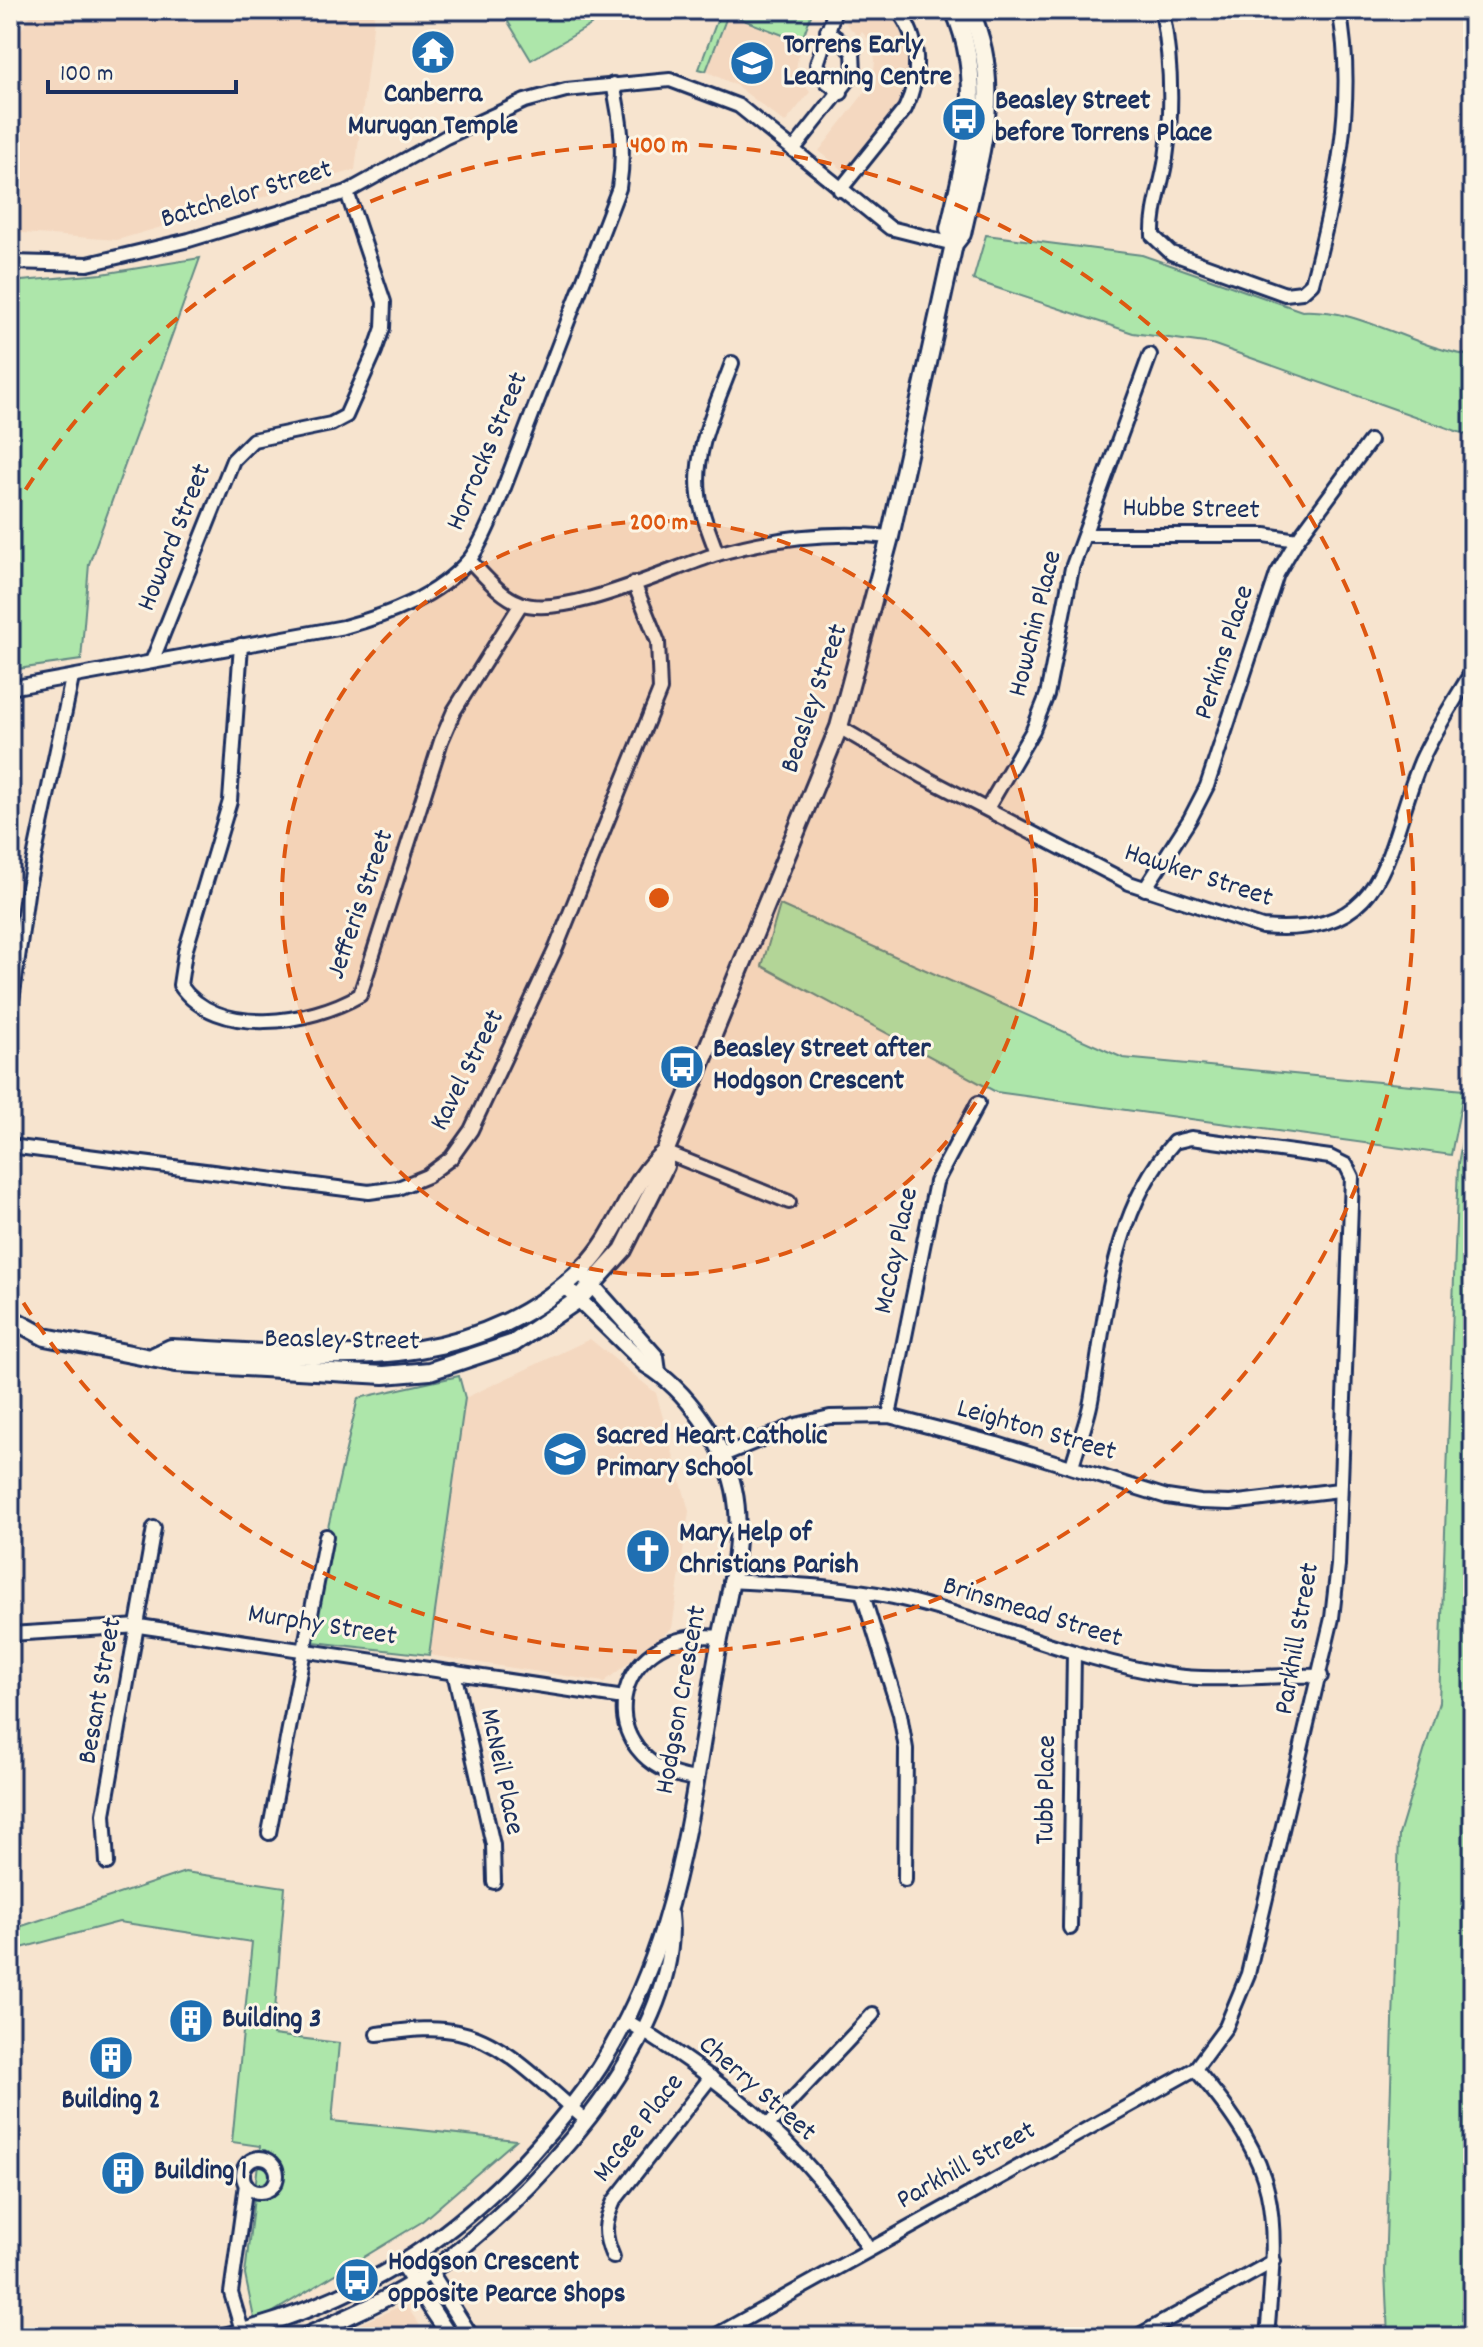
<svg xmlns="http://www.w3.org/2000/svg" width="1483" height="2347" viewBox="0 0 1483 2347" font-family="Dekko,sans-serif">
  <rect width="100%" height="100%" fill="#f7e4cf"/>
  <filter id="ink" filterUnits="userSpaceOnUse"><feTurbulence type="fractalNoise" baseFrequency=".0125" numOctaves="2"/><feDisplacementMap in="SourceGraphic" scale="16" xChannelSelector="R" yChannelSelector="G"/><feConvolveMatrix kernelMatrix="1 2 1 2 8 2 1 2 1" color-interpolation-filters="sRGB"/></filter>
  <g filter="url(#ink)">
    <g fill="#f4d8c0">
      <polygon points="34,10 375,10 355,170 117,240 10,232 10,47"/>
      <polygon points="850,10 895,10 913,50 910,93 849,175 819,151 869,87 874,73 875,59 868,39 862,32 858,36 846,24"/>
      <polygon points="728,14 801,42 796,69 799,78 810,92 785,123 737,86 706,71"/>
      <polygon points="590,1339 656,1393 689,1511 672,1628 604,1682 429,1655 465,1398"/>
      <polygon points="405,2304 428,2337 330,2337"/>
    </g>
    <g fill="#ade6aa" stroke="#648a84" stroke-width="2">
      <polygon points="501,10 582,10 591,25 531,60"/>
      <polygon points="721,10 813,10 801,42 728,14 706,71 699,69"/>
      <path d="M986,235L1142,255L1302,311C1362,308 1414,349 1473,356V437L1212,344L1133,333L973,280Z"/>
      <polygon points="200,258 89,564 81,660 10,670 10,282 102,274"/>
      <polygon points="780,905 1123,1058 1464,1090 1451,1155 996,1092 762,966"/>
      <polygon points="1473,1079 1473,2337 1388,2337 1385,2272 1399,1835 1439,1702 1458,1164"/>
      <polygon points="459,1376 465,1398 429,1655 314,1642 326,1536 358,1398"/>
      <polygon points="185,1872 285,1887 273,2035 339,2043 332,2121 516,2140 420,2223 255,2323 245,2275 260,2146 232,2142 252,1942 119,1922 10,1951 10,1930"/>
    </g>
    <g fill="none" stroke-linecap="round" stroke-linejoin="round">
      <g stroke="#1b2f5e" stroke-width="18">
        <g id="minor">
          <polyline points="835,10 817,64 827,82 841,93"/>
          <path d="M1162,10C1171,58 1173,109 1166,158C1162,185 1152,209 1153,236L1171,253L1285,294L1302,292L1312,283C1335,195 1357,101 1339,10"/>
          <polyline points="793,150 854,73 853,52 827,30"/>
          <path d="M840,190L905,109C921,76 921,40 898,10"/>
          <polyline points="10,262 88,264 189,240 347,192 446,137 525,101 566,90 670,80 739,106 890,228 954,244"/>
          <polyline points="1085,535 1265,535 1297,540"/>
          <path d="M717,554C711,535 701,515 699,495C693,449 717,405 732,363"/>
          <path d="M469,560C484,575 500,596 520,603C562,620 670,569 714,555C771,538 831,531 890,537"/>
          <path d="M241,645L230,801L185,952L180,985C217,1039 310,1024 360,995L441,741L454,711L521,604"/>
          <polyline points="153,659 233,460 253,440 331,424 346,416 375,351 383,328 384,302 347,192"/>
          <path d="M10,688L344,627C388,615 437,597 469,560C480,547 487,527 495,511L619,188C625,151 621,121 613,84"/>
          <path d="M839,727L924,777L1129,883L1262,927C1392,938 1384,850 1421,761C1435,730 1455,700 1473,670"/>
          <polyline points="988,807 1033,730 1047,695 1072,568 1150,355"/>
          <polyline points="1145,889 1190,819 1207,786 1277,574 1297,540 1370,441"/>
          <polyline points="10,1015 28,887 72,678"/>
          <polyline points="10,1146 369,1192 398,1188 427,1176 451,1158 471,1130 556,948 660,690 658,642 634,583"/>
          <polyline points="665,1152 789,1202"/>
          <polyline points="889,1416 936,1182 978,1103"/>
          <polyline points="723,1455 796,1425 830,1417 889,1416 997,1444 1167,1497 1200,1502 1230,1503 1339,1490"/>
          <path d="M730,1581C784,1584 840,1586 893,1597C987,1618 1074,1660 1169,1675C1219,1683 1270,1674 1321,1676"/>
          <polyline points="862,1592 900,1714 906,1749 905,1880"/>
          <polyline points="10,1634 139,1626 624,1698"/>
          <polyline points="454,1672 493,1845 494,1882"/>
          <path d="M695,1779C587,1763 607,1626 720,1637"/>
          <polyline points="269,1833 326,1536"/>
          <polyline points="107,1863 104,1814 154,1528"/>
          <polyline points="1070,1928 1074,1652"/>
          <path d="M627,2021C721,2078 813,2152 868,2248"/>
          <path d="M377,2034C404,2031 431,2026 458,2032C507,2042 548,2090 586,2120"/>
          <path d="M1195,2069C1282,2169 1278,2210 1267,2337"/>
          <polyline points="768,2125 873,2014"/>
          <circle cx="260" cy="2175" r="17"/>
          <path d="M613,2257C603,2234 604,2223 614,2201L711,2077"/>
          <polyline points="244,2337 231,2293 246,2184"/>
          <path d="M713,2337L1195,2069L1226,2027L1248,1974L1332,1618L1338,1565L1352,1177L1346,1165L1330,1157L1191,1138L1174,1142C1111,1213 1107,1312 1091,1401C1087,1423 1078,1444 1072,1466"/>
          <polyline points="1136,2337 1274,2261"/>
        </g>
      </g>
      <g stroke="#1b2f5e" stroke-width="20">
        <g id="tertiary">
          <polyline points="584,1276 656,1357 658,1372"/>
          <polyline points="418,2253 471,2337"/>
          <polyline points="402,2264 450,2337"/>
          <path d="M220,2337C370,2300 474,2229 570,2108C677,1975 688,1821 716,1660C725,1607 746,1543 734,1489C724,1443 686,1389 646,1365L565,1286"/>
          <path d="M303,2337C345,2318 388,2300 427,2274C523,2208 684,2039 670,1915"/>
        </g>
      </g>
      <g stroke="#1b2f5e" stroke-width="22">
        <g id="secondary">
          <path d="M954,10C986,83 966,155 949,229L954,244"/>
          <path d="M10,1318L45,1337L176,1363L384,1375L430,1371L514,1343L579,1299L623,1250L665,1166V1152L839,727L890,537L954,244L962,234C979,155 1005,89 970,10"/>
          <path d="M154,1356L171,1348C322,1354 467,1382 586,1266C619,1233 631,1179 665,1152"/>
        </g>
      </g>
      <use href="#minor" stroke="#fcf5e5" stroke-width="12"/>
      <use href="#tertiary" stroke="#fcf5e5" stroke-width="14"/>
      <use href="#secondary" stroke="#fcf5e5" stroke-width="16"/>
    </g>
  </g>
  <circle cx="659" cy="898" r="377" fill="#de5710" fill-opacity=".12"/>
  <g fill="none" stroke="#de5710" stroke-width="4" stroke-dasharray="14 10">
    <circle cx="659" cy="898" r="377"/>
    <path d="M13 510A754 754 0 1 1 13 1286"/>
  </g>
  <defs>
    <g id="temple-disc" transform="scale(2.3)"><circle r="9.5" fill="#1f6fb2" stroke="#fcf5e5"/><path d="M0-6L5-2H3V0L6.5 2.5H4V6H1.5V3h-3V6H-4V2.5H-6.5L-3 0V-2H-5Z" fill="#fff"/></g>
    <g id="school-disc" transform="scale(2.3)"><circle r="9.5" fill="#1f6fb2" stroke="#fcf5e5"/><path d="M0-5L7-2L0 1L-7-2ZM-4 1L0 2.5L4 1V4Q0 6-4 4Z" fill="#fff"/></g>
    <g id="bus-disc" transform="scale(2.3)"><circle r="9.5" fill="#1f6fb2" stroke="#fcf5e5"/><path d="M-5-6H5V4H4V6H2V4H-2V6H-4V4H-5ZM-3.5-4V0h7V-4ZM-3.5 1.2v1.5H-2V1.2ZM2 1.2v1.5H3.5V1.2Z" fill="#fff"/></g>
    <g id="church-disc" transform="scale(2.3)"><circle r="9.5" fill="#1f6fb2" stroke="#fcf5e5"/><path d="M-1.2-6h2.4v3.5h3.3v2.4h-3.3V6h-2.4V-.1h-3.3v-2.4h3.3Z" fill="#fff"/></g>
    <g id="building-disc" transform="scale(2.3)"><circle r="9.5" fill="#1f6fb2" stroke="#fcf5e5"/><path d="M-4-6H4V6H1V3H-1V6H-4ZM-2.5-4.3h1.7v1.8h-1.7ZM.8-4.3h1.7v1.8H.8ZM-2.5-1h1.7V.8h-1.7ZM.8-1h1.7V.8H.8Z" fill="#fff"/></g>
  </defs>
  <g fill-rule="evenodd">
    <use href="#temple-disc" x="433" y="52"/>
    <use href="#school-disc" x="752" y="63"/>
    <use href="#bus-disc" x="964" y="119"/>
    <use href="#bus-disc" x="682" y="1067"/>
    <use href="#school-disc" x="565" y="1454"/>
    <use href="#church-disc" x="648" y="1551"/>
    <use href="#building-disc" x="191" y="2021"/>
    <use href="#building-disc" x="111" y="2058"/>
    <use href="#building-disc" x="123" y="2173"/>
    <use href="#bus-disc" x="357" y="2280"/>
  </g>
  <g text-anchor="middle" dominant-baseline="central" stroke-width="6" stroke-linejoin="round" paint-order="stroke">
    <g font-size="28" font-weight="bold" fill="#1b2f5e" stroke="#fcf5e5" text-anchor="start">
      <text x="783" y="47">Torrens Early<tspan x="783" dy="32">Learning Centre</tspan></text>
      <text x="433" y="96" text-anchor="middle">Canberra<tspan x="433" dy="32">Murugan Temple</tspan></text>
      <text x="995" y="103">Beasley Street<tspan x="995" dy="32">before Torrens Place</tspan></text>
      <text x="713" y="1051">Beasley Street after<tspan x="713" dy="32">Hodgson Crescent</tspan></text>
      <text x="596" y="1438">Sacred Heart Catholic<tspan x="596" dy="32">Primary School</tspan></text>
      <text x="679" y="1535">Mary Help of<tspan x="679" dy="32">Christians Parish</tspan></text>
      <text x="222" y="2021">Building 3</text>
      <text x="111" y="2102" text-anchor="middle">Building 2</text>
      <text x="154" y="2173">Building 1</text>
      <text x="388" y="2264">Hodgson Crescent<tspan x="388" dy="32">opposite Pearce Shops</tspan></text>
    </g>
    <g font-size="28" fill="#1b2f5e" stroke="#fcf5e5">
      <text transform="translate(247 196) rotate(-17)">Batchelor Street</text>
      <text transform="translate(489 452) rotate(-67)">Horrocks Street</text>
      <text transform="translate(1191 511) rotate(1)">Hubbe Street</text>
      <text transform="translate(176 538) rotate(-68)">Howard Street</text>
      <text transform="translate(1037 624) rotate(-76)">Howchin Place</text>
      <text transform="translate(1226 653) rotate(-72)">Perkins Place</text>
      <text transform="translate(816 699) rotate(-71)">Beasley Street</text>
      <text transform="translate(1198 877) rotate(18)">Hawker Street</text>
      <text transform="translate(362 905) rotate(-71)">Jefferis Street</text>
      <text transform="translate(469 1071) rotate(-63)">Kavel Street</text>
      <text transform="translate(898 1251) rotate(-78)">McCay Place</text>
      <text transform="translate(342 1342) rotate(1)">Beasley Street</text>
      <text transform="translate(1036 1432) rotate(16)">Leighton Street</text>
      <text transform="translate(1032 1614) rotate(17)">Brinsmead Street</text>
      <text transform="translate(322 1627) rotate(9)">Murphy Street</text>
      <text transform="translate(1299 1639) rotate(-80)">Parkhill Street</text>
      <text transform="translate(102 1691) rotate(-80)">Besant Street</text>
      <text transform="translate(683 1700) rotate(-80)">Hodgson Crescent</text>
      <text transform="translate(500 1772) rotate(78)">McNeil Place</text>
      <text transform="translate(1048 1790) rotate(-89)">Tubb Place</text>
      <text transform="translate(756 2090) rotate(41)">Cherry Street</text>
      <text transform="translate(640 2129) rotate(-52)">McGee Place</text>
      <text transform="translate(967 2167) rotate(-29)">Parkhill Street</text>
    </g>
  </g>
  <circle cx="659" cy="898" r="12" fill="#de5710" stroke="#fcf5e5" stroke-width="4"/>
  <g font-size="24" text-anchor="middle" font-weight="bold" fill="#de5710" stroke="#fcf5e5" stroke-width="6" stroke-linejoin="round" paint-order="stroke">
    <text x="659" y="152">400 m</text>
    <text x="659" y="529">200 m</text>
  </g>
  <rect width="1483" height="2347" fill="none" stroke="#fcf5e5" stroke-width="40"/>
  <rect x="20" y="20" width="1443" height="2307" fill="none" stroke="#1b2f5e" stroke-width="3" filter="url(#ink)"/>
  <path d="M48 80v12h188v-12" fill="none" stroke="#1b2f5e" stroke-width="4"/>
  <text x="60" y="80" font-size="24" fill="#1b2f5e" stroke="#fcf5e5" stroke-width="6" paint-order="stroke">100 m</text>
</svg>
